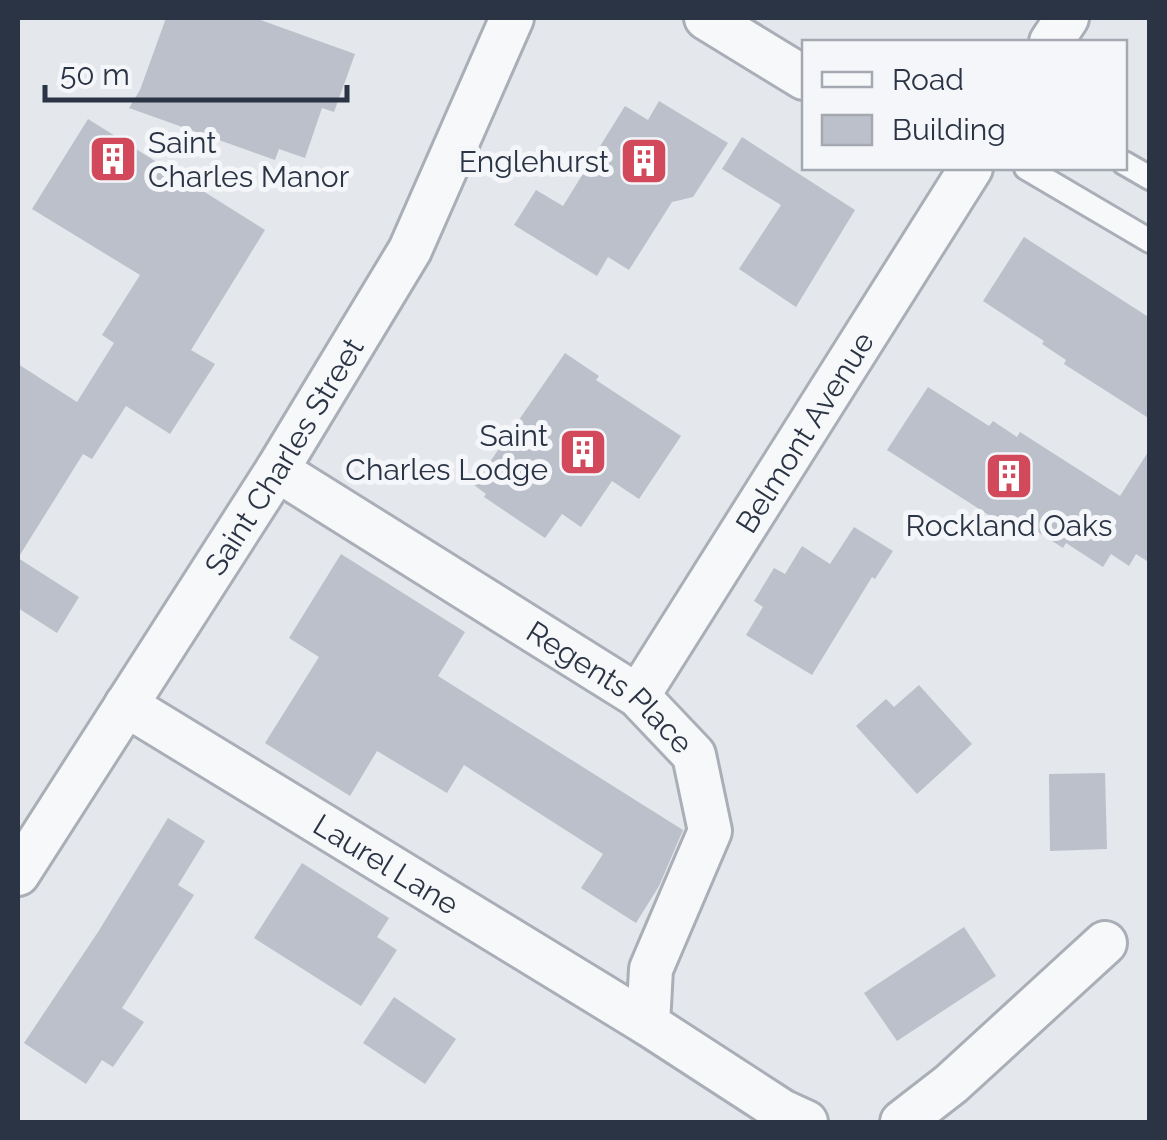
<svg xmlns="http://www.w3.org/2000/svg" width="1167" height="1140" font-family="Raleway,sans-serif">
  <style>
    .building { fill: #bbc0ca }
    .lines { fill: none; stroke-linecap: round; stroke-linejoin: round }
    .service-casing { stroke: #a9aeb7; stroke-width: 28 }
    .minor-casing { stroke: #a9aeb7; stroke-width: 48 }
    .service { stroke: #f7f8fa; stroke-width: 22 }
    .minor { stroke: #f7f8fa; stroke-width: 42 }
    .labels { text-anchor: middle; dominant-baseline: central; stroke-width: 10; stroke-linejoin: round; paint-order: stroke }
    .poi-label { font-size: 30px; fill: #2b3445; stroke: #f4f6f9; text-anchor: end }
    .street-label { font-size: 30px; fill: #2b3445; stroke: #f4f6f9 }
  </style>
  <rect width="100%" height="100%" fill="#e4e7ec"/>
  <g class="building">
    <path d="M 166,18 L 255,18 L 355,54 L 334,112 L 322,108 L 305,158 L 279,149 L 275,160 L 129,108 L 140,90 Z"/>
    <path d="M 659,101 L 728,143 L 693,197 L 672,202 L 629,270 L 608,257 L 597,276 L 514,225 L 536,190 L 563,206 L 625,106 L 648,120 Z"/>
    <path d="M 88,119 L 265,230 L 191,350 L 215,364 L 170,434 L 126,406 L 92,459 L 83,454 L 18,558 L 18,364 L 77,402 L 114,343 L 102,335 L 140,275 L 32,209 Z"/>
    <path d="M 742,137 L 855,210 L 796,307 L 739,269 L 781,205 L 722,169 Z"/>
    <path d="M 1024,237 L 1150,318 L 1150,419 L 1064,364 L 1066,360 L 1042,344 L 1044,341 L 983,301 Z"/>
    <path d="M 565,353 L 599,376 L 596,380 L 681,436 L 639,499 L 612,481 L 581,527 L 562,514 L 545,538 L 484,497 L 486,494 L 474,485 Z"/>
    <path d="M 928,387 L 989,426 L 993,421 L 1017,437 L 1020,432 L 1120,496 L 1150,449 L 1150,563 L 1136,554 L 1129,566 L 1111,554 L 1103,567 L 1066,543 L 1063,548 L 1019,520 L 1012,530 L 887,450 Z"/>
    <path d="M 854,527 L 893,551 L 875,579 L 872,577 L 812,675 L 746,635 L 763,607 L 754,601 L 774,568 L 785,574 L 802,546 L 830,564 Z"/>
    <path d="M 341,554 L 465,632 L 438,676 L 683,830 L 659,886 L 636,923 L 581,888 L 603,854 L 464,765 L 447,793 L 377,751 L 350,796 L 265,743 L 319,657 L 289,638 Z"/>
    <path d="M 18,558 L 79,597 L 57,633 L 18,608 Z"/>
    <path d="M 919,685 L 972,744 L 917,794 L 856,726 L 886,699 L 894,707 Z"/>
    <path d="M 1105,773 L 1107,849 L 1050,851 L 1049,774 Z"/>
    <path d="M 168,818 L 205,841 L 178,885 L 194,895 L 122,1008 L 144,1022 L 113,1067 L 102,1060 L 86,1084 L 24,1043 L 98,932 Z"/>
    <path d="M 302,863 L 389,918 L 377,937 L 397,950 L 361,1006 L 254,938 Z"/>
    <path d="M 964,927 L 996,976 L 897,1041 L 864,993 Z"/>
    <path d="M 394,997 L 456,1039 L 425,1084 L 363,1043 Z"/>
  </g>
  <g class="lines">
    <g class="service-casing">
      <g id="service">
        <path d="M 1124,163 L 1150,178"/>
        <path d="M 1026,168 L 1150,241"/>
      </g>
    </g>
    <g class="minor-casing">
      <g id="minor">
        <path d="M 706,18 L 804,78"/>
        <path d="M 1051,42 L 1067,18"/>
        <path id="s1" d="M 277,470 L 638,696 L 694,755 L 710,831 L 651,969 L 648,1024 L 782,1111 L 806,1122"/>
        <path id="s2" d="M 638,696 L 971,168"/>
        <path id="s3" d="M 126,705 L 648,1024"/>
        <path id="s4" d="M 18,874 L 277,470 L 410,250 L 512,18"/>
        <path d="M 902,1122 L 951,1084 L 1105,943"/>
      </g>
    </g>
    <use href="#service" class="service"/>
    <use href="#minor" class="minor"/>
  </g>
  <defs>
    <g id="building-square" transform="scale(2.5)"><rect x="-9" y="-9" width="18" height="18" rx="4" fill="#d1495b" stroke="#f4f6f9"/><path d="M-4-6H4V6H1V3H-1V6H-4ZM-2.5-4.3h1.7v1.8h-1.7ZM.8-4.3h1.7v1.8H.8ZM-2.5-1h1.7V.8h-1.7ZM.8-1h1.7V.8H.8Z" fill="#fff"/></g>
  </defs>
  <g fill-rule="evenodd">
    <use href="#building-square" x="113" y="159"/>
    <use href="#building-square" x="644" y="161"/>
    <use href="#building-square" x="583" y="452"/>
    <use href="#building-square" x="1009" y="476"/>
  </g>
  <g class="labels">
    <g class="poi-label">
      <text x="148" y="142" text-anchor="start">Saint<tspan x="148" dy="34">Charles Manor</tspan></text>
      <text x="609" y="161">Englehurst</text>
      <text x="548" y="435">Saint<tspan x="548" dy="34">Charles Lodge</tspan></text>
      <text x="1009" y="525" text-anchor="middle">Rockland Oaks</text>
    </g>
    <g class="street-label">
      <text stroke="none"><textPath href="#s2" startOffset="312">Belmont Avenue</textPath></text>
      <text stroke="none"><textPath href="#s4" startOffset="495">Saint Charles Street</textPath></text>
      <text stroke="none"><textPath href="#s1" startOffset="398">Regents Place</textPath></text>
      <text stroke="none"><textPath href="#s3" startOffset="305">Laurel Lane</textPath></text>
    </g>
  </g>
  <rect width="1167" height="1140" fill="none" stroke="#2b3445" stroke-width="40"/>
  <rect x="802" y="40" width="325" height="130" fill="#f4f6f9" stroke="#a4a8b1" stroke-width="2.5"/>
  <rect x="822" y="72" width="50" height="15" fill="#f7f8fa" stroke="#a4a8b1" stroke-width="2.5"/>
  <text x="892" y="90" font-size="30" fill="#2b3445">Road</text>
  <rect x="822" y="115" width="50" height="30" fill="#bbc0ca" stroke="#a4a8b1" stroke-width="2.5"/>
  <text x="892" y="140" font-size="30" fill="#2b3445">Building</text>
  <path d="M45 85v15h302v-15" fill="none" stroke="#2b3445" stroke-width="5"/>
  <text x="60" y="85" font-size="30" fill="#2b3445" stroke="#f4f6f9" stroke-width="8" paint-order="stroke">50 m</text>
</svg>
